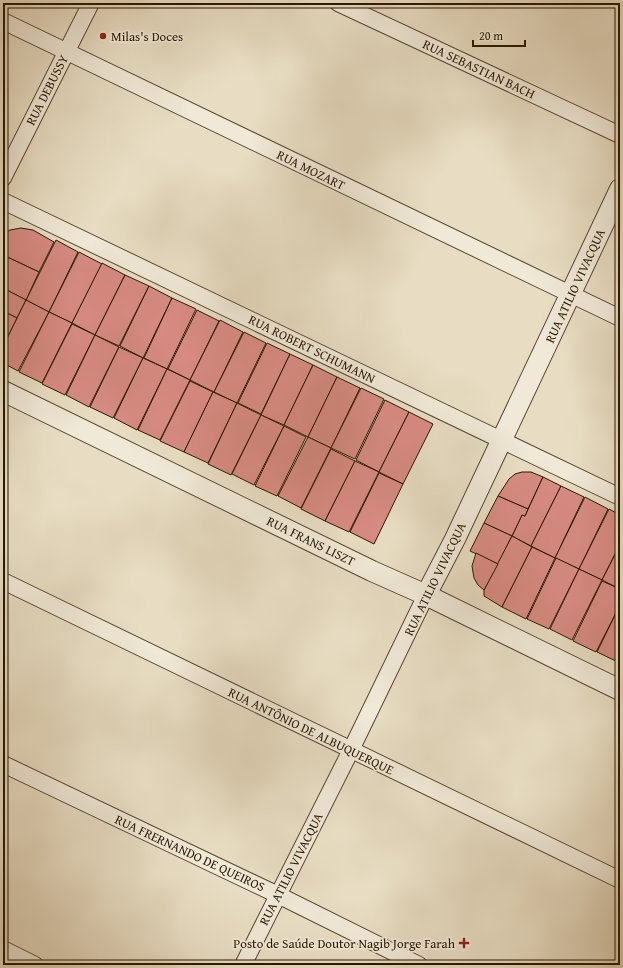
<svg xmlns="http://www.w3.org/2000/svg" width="623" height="968" font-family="'Gentium Book Plus',serif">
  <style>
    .building { fill: #d88b83; stroke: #291701 }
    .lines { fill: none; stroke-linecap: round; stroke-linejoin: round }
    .minor-casing { stroke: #594832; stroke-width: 18 }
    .tertiary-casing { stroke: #594832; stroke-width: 22 }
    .minor { stroke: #f0e9d8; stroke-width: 16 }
    .tertiary { stroke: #f0e9d8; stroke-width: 20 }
    .poi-dot { fill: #8f2418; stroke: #f0e9d8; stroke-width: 1.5 }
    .labels { text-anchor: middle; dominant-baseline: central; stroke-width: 3.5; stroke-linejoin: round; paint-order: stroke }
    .poi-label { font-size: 13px; fill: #291701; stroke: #f0e9d8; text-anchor: start }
    .street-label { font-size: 13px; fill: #291701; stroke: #f0e9d8 }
  </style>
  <rect width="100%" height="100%" fill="#e8ddc3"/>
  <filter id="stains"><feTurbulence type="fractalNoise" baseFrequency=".005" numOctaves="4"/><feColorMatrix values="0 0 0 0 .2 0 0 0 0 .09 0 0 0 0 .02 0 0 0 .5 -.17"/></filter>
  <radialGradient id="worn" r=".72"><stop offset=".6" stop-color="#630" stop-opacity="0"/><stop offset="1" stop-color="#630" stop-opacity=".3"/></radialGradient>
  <g class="building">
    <path d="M 21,228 L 33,230 L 54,242 L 39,272 L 3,255 L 3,234 L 10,230 Z"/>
    <path d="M 56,240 L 78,252 L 49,312 L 26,300 Z"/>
    <path d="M 79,252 L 102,264 L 72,323 L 49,312 Z"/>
    <path d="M 3,255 L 39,272 L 26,300 L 3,288 Z"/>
    <path d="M 102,263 L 125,275 L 95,335 L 72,323 Z"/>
    <path d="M 125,275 L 149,286 L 119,346 L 95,335 Z"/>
    <path d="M 149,286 L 172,298 L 143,358 L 120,346 Z"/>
    <path d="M 3,288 L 26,300 L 17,318 L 3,311 Z"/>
    <path d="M 172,298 L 196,309 L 167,369 L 144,358 Z"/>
    <path d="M 26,300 L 49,312 L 18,371 L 3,363 L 3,346 Z"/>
    <path d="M 197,310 L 219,321 L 190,380 L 168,369 Z"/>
    <path d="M 3,311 L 17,318 L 3,346 Z"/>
    <path d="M 49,312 L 72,323 L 42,383 L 19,372 Z"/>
    <path d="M 220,320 L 243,332 L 214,392 L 190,380 Z"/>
    <path d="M 72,324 L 95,335 L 65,395 L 42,384 Z"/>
    <path d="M 244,332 L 266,343 L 237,403 L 214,392 Z"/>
    <path d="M 95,335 L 119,347 L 89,407 L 66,395 Z"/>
    <path d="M 267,343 L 290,354 L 261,414 L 238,403 Z"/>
    <path d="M 119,347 L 143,358 L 113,418 L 90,407 Z"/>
    <path d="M 290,354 L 313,365 L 284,425 L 261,415 Z"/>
    <path d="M 143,358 L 167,369 L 137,430 L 114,418 Z"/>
    <path d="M 313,365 L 337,377 L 308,437 L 284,425 Z"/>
    <path d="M 167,369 L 190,380 L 160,440 L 138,430 Z"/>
    <path d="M 337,377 L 360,388 L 331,448 L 308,437 Z"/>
    <path d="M 190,381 L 213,392 L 184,452 L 160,441 Z"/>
    <path d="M 361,388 L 384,399 L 355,459 L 331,448 Z"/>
    <path d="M 213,392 L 237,403 L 208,463 L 184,452 Z"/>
    <path d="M 385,400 L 409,412 L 379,472 L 356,460 Z"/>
    <path d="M 237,403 L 261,415 L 231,475 L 208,464 Z"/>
    <path d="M 409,412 L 433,424 L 403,484 L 379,472 Z"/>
    <path d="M 261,415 L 284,426 L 254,485 L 232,474 Z"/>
    <path d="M 284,426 L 306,437 L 277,496 L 255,486 Z"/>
    <path d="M 308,437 L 331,448 L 301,508 L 278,496 Z"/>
    <path d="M 331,449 L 355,461 L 325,521 L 301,509 Z"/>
    <path d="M 355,461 L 379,472 L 349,532 L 325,521 Z"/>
    <path d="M 522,472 L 531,472 L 543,477 L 528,509 L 498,496 L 509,479 L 515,474 Z"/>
    <path d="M 379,473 L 403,484 L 374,544 L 350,532 Z"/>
    <path d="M 543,477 L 561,486 L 531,546 L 512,536 L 522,515 L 525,516 Z"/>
    <path d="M 561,486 L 584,497 L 555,558 L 531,546 Z"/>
    <path d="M 498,496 L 528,509 L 525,516 L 522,515 L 512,536 L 484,523 Z"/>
    <path d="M 585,497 L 608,509 L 579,569 L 555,558 Z"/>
    <path d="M 609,509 L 620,515 L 620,544 L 602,580 L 579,569 Z"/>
    <path d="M 484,523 L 512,536 L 498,564 L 470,551 Z"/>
    <path d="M 512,536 L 532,547 L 502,607 L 484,596 L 484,590 Z"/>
    <path d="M 620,545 L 620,589 L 602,580 Z"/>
    <path d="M 532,547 L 555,558 L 526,619 L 502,607 Z"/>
    <path d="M 476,553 L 498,564 L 484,590 L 478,585 L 474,578 L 472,566 Z"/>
    <path d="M 556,558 L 579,569 L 549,629 L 527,619 Z"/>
    <path d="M 579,569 L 602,580 L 572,640 L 550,629 Z"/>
    <path d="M 602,581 L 620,589 L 620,605 L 596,652 L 573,641 Z"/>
    <path d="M 620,605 L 620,663 L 597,652 Z"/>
  </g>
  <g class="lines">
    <g class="minor-casing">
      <g id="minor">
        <path d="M 338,3 L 620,135"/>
        <path d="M 3,21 L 620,318"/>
        <path d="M 3,178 L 91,3"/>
        <path d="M 3,201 L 620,497"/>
        <path d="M 3,581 L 620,880"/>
        <path d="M 3,764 L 278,895 L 419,965"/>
        <path d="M 3,949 L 35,965"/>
        <path d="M 243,965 L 351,750 L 426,595"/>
      </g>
    </g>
    <g class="tertiary-casing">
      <g id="tertiary">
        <path d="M 3,391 L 372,571 L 426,595 L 620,690"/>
        <path d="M 426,595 L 455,539 L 620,189"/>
      </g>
    </g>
    <use href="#minor" class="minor"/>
    <use href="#tertiary" class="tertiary"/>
  </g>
  <g class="poi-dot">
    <circle cx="103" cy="36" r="4"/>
    <path d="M462 937h4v4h4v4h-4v4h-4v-4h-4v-4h4z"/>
  </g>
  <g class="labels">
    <g class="poi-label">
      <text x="111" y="36">Milas's Doces</text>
      <text x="455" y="943" text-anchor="end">Posto de Saúde Doutor Nagib Jorge Farah</text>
    </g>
    <g class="street-label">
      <text transform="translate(479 69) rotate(25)">RUA SEBASTIAN BACH</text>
      <text transform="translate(47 90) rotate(-63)">RUA DEBUSSY</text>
      <text transform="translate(311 170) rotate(26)">RUA MOZART</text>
      <text transform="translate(575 286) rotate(-65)">RUA ATILIO VIVACQUA</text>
      <text transform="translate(312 349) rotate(26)">RUA ROBERT SCHUMANN</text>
      <text transform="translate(311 541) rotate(26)">RUA FRANS LISZT</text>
      <text transform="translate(435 579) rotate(-64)">RUA ATILIO VIVACQUA</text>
      <text transform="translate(311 731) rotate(26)">RUA ANTÔNIO DE ALBUQUERQUE</text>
      <text transform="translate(190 853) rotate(25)">RUA FRERNANDO DE QUEIROS</text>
      <text transform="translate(291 869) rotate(-63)">RUA ATILIO VIVACQUA</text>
    </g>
  </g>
  <rect width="623" height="968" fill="none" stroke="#e8ddc3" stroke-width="16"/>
  <rect x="4" y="4" width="615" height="960" fill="none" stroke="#291701" stroke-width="2"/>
  <rect x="8" y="8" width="607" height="952" fill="none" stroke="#291701"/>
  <path d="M473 40v6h52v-6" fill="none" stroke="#291701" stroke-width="2"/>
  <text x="479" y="40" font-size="12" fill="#291701" stroke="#f0e9d8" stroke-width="3" paint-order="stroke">20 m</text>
  <rect width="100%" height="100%" filter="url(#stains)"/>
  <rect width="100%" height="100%" fill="url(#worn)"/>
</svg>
